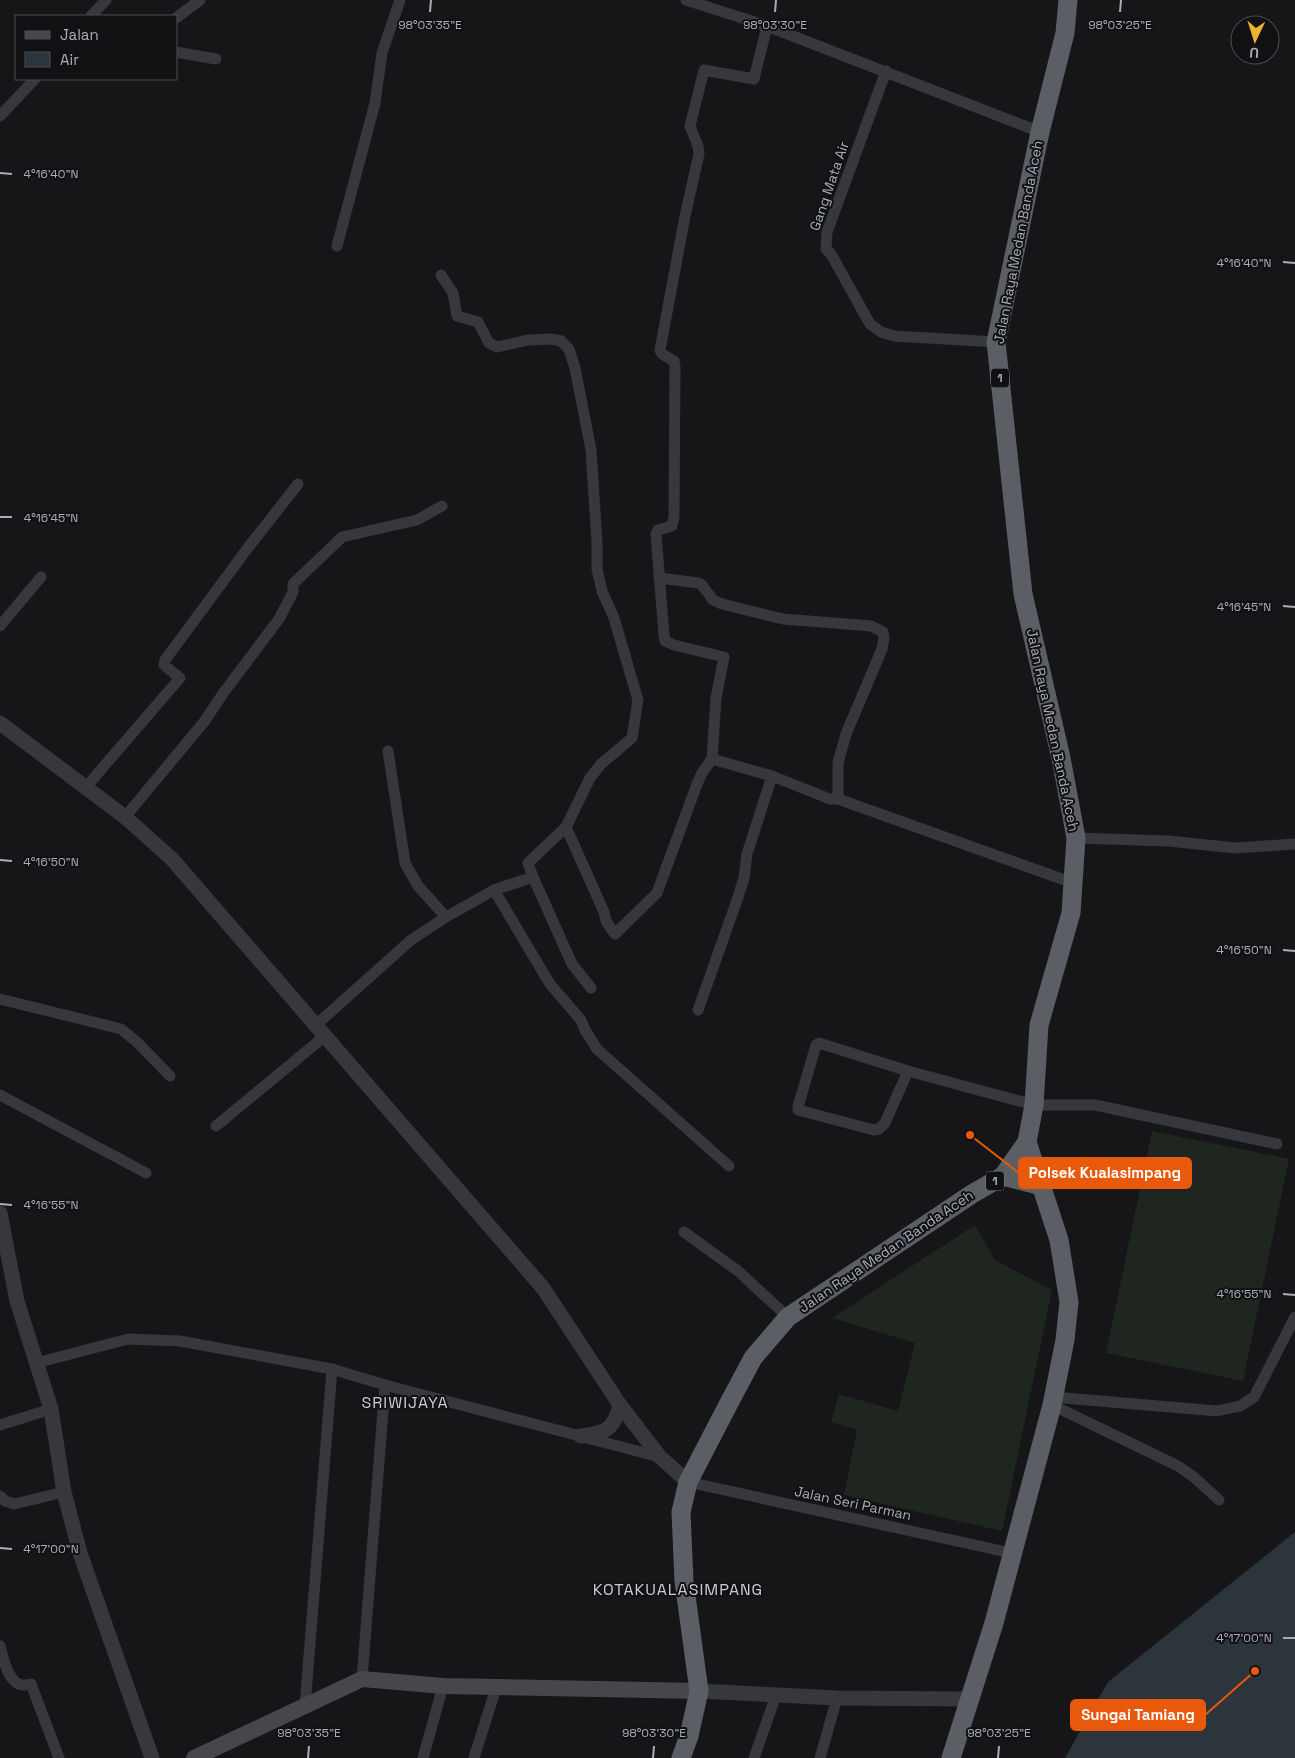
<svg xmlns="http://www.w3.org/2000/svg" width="1295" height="1758" font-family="'Space Grotesk',sans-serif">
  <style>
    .grass { fill: #1e261f }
    .water { fill: #2c353c }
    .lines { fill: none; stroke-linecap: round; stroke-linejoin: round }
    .minor { stroke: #37383d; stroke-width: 11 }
    .tertiary { stroke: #37383d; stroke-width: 15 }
    .secondary { stroke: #45474d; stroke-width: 16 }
    .trunk { stroke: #5b5e65; stroke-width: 19 }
    .ticks { fill: none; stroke: #a8adb8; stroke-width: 2 }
    .labels { text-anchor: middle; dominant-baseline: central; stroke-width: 4; stroke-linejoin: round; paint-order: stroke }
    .shield { fill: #111113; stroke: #7b7e86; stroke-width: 1 }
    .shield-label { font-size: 12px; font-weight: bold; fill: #a8adb8 }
    .street-label { font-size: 14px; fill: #a8adb8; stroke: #111113 }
    .quarter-label { font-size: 16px; letter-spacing: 1px; fill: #c9ccd4; stroke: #111113 }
    .ticks-label { font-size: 12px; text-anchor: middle; fill: #a8adb8; stroke: #111113; stroke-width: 4; stroke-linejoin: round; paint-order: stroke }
    .leader { fill: none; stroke: #e8590c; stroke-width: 2 }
    .callout-dot { fill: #e8590c; stroke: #111113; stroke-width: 2 }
    .callout { fill: #e8590c; stroke: #e8590c; stroke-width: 2 }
    .callout-label { font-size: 15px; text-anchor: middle; font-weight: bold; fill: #fff }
  </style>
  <rect width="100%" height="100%" fill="#161618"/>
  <g class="grass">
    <path d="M 1152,1131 L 1289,1159 L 1243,1381 L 1106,1353 Z"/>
    <path d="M 975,1225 L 995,1260 L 1052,1290 L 1002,1531 L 844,1495 L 857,1430 L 831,1422 L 839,1394 L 898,1411 L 915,1343 L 832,1318 Z"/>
  </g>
  <path class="water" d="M 1295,1532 L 1295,1758 L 1065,1758 L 1108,1682 Z"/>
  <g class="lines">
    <g class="minor">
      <path d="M 686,0 L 767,26 L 1040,132"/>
      <path d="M 91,16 L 106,0"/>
      <path d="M 176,18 L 200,0"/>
      <path d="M 176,52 L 216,59"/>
      <path d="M 886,71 L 827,232 L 826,249 L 831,254 L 870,324 L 881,332 L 894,336 L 996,342"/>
      <path d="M 0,116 L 35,79"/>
      <path d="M 337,246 L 375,103 L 382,53 L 400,0"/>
      <path d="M 441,275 L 453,293 L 457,316 L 478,322 L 489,343 L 497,347 L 528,340 L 551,339 L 561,341 L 569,349 L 575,368 L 591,450 L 597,542 L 597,569 L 602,591 L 614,618 L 638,700 L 632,738 L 601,764 L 590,778 L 566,827"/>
      <path d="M 659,578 L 699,583 L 702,585 L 713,600 L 722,604 L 783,619 L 871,626 L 883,632 L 884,638 L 882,649 L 846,734 L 838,763 L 838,799"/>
      <path d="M 0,626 L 41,577"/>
      <path d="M 388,751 L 405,863 L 418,886 L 446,917"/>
      <path d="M 712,759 L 716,698 L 724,657 L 674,645 L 665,641 L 664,635 L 656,534 L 658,530 L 672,526 L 674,517 L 675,367 L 674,361 L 662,354 L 660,350 L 685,216 L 699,154 L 698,146 L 690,126 L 704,70 L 754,79 L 767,26"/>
      <path d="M 86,787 L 180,678 L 164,665 L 165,660 L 247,549 L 298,484"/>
      <path d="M 125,817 L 204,722 L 224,692 L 279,619 L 293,592 L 293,584 L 342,537 L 417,520 L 442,506"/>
      <path d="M 1076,838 L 1169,841 L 1235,848 L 1295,844"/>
      <path d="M 533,877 L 572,964 L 591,988"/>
      <path d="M 494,890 L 550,984 L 581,1020 L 585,1030 L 597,1049 L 729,1166"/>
      <path d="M 0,999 L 121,1029 L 137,1042 L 170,1076"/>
      <path d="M 698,1010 L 736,903 L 744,878 L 747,854 L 772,776"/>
      <path d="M 316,1025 L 411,940 L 446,917 L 494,890 L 533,877 L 528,863 L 566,827 L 604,912 L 606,921 L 615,934 L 657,893 L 697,784 L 702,773 L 712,759 L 772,776 L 830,799 L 838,799 L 1073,883"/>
      <path d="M 908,1071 L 885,1123 L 879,1129 L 874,1130 L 798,1110 L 798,1107 L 816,1045 L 819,1043 L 908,1071 L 1034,1105 L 1095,1105 L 1277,1144"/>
      <path d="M 0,1095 L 146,1173"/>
      <path d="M 216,1126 L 325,1036"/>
      <path d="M 684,1232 L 738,1271 L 788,1317"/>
      <path d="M 36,1363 L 128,1339 L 180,1341 L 332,1369 L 385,1385 L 660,1457"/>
      <path d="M 1053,1397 L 1217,1411 L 1240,1406 L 1254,1397 L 1295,1317"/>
      <path d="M 1052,1405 L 1178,1466 L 1195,1478 L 1219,1500"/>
      <path d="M 0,1425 L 51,1409"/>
      <path d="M 688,1482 L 1011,1553"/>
      <path d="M 0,1496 L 5,1501 L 14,1504 L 64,1492"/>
      <path d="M 0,1646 C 3,1658 8,1683 22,1685 C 23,1686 30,1684 31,1684 L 59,1758"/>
      <path d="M 362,1679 L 385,1385"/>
      <path d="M 305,1706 L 332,1369"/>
      <path d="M 423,1758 L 443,1686"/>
      <path d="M 474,1758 L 496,1688"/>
      <path d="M 754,1758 L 776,1695"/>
      <path d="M 820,1758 L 837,1698"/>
    </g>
    <g class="tertiary">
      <path d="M 0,723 L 125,817 L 172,859 L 543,1288 L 620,1405 L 660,1457 L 688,1482"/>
      <path d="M 0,1213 L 17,1301 L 51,1409 L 64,1492 L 80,1553 L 152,1758"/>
      <path d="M 581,1436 C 605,1433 614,1430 620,1405"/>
      <path d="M 699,1691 L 837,1698 L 969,1699"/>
    </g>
    <path class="secondary" d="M 194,1758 L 362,1679 L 443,1686 L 699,1691"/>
    <g class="trunk">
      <path d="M 1003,1176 L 1042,1186"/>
      <path d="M 681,1758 L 689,1736 L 699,1691 L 684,1581 L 681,1512 L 688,1482 L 729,1403 L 753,1358 L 788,1317 L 972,1194 L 1003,1176 L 1027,1142 L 1034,1105 L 1039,1025 L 1071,913 L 1076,838 L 1061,758 L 1023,594 L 996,342 L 1040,132 L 1065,33 L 1068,0"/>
      <path d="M 951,1758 L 994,1623 L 1052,1405 L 1065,1340 L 1069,1302 L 1059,1240 L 1027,1142"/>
    </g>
  </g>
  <path class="ticks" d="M 430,12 L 431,0M 775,12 L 776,0M 1120,12 L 1121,0M 0,173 L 12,174M 1283,262 L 1295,263M 0,517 L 12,517M 1283,606 L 1295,607M 0,860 L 12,861M 1283,950 L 1295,951M 0,1204 L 12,1205M 1283,1294 L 1295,1295M 0,1548 L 12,1549M 1283,1638 L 1295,1638M 308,1758 L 309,1746M 653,1758 L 654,1746M 998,1758 L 999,1746"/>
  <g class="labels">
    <g class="shield">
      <rect x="991" y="368.5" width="18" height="19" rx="4"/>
      <rect x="986" y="1171.5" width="18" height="19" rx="4"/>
    </g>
    <g class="shield-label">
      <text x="1000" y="378">1</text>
      <text x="995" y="1181">1</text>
    </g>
    <g class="street-label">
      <text transform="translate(829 186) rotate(-71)">Gang Mata Air</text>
      <text transform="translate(1018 242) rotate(-79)">Jalan Raya Medan Banda Aceh</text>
      <text transform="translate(1053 730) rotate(78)">Jalan Raya Medan Banda Aceh</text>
      <text transform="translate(886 1251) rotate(-34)">Jalan Raya Medan Banda Aceh</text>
      <text transform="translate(853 1503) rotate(12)">Jalan Seri Parman</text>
    </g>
    <g class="quarter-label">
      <text x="405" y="1402">SRIWIJAYA</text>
      <text x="678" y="1589">KOTAKUALASIMPANG</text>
    </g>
  </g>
  <g class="ticks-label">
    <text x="430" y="29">98°03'35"E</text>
    <text x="775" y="29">98°03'30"E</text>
    <text x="1120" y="29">98°03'25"E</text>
    <text x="51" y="178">4°16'40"N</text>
    <text x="1244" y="267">4°16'40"N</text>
    <text x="51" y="522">4°16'45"N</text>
    <text x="1244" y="611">4°16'45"N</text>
    <text x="51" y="866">4°16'50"N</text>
    <text x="1244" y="954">4°16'50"N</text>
    <text x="51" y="1209">4°16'55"N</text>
    <text x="1244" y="1298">4°16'55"N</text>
    <text x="51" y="1553">4°17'00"N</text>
    <text x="1244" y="1642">4°17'00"N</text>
    <text x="309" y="1737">98°03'35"E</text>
    <text x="654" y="1737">98°03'30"E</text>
    <text x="999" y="1737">98°03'25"E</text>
  </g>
  <path class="leader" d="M970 1135L1019 1173M1255 1671L1205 1715"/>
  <g class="callout-dot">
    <circle cx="970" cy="1135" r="5"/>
    <circle cx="1255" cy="1671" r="5"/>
  </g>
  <g class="callout">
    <rect x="1019" y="1158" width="172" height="30" rx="5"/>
    <rect x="1071" y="1700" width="134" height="30" rx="5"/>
  </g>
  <g class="callout-label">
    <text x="1105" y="1178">Polsek Kualasimpang</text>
    <text x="1138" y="1720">Sungai Tamiang</text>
  </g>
  <rect x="15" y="15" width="162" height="65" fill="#111113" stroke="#4d4f55"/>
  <rect x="25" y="31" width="25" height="8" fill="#45474d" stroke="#4d4f55"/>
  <text x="60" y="40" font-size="15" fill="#a8adb8">Jalan</text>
  <rect x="25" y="52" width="25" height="15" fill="#2c353c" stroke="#4d4f55"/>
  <text x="60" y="65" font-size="15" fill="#a8adb8">Air</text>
  <g transform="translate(1255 40) rotate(184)"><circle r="24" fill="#111113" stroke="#4d4f55"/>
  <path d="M0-4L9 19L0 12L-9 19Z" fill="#f2b134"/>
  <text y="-8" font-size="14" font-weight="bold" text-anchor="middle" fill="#a8adb8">U</text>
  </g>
</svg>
